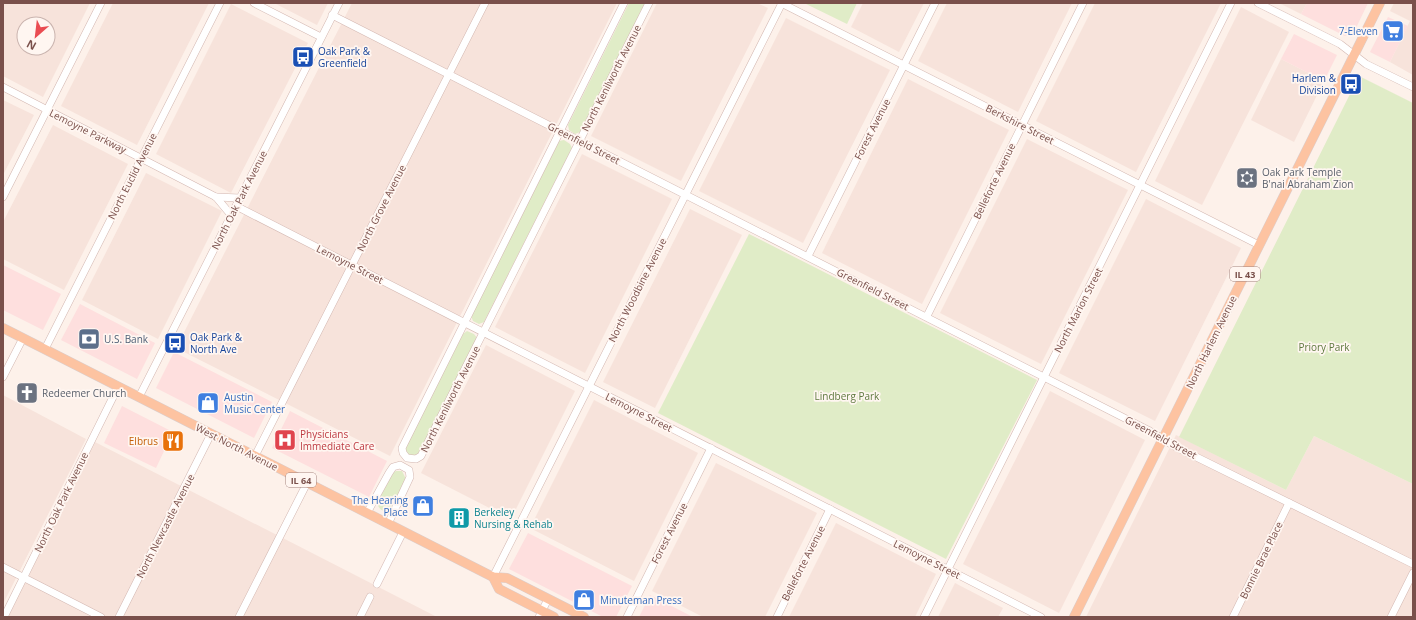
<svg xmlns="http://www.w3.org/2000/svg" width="1416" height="620" font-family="'Open Sans',sans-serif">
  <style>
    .residential { fill: #f7e3db; fill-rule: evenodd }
    .commercial { fill: #fedfde }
    .green { fill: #e0ecc7 }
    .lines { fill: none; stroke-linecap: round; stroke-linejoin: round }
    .minor-casing { stroke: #d3b7b1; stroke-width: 8 }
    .major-casing { stroke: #dacecd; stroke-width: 10 }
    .minor { stroke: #fff; stroke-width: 7 }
    .major { stroke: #fdc3a1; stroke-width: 9 }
    .labels { text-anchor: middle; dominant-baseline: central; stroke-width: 3.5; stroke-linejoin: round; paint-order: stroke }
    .shield { fill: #fff6f1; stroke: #a2827d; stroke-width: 1 }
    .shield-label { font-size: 9px; font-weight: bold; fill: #7a504b }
    .shop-label { font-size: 10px; fill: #366cbe; stroke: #fff6f1; text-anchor: end }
    .transit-label { font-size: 10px; fill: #164399; stroke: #fff6f1; text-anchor: start }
    .street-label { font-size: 10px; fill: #7a504b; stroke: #fff6f1 }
    .worship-label { font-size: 10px; fill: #5b616d; stroke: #fff6f1; text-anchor: start }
    .service-label { font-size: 10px; fill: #4e5e75; stroke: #fff6f1; text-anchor: start }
    .park-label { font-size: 10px; fill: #607a40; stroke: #fff6f1 }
    .health-label { font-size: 10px; fill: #be3a42; stroke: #fff6f1; text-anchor: start }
    .food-label { font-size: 10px; fill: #c56008; stroke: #fff6f1; text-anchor: end }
    .culture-label { font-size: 10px; fill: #0d838f; stroke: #fff6f1; text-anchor: start }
  </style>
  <rect width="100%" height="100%" fill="#fdf1ea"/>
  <g class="residential">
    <path d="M 3,3 L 90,3 L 43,97 L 3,76 ZM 24,24 L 48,24 L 48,48 L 24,48 Z"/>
    <path d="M 113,3 L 209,3 L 137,145 L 61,106 Z"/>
    <path d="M 274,3 L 328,3 L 317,25 Z"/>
    <path d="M 352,3 L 617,3 L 390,456 L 176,348 Z"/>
    <path d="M 657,3 L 757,3 L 768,8 L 681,181 L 591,136 Z"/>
    <path d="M 863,3 L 924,3 L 899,52 L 851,27 Z"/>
    <path d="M 947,3 L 1072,3 L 1018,112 L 918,61 Z"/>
    <path d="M 1095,3 L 1221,3 L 1136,172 L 1036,121 Z"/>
    <path d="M 1279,3 L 1307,3 L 1301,14 Z"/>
    <path d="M 1394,3 L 1413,3 L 1413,75 L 1390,62 L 1410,21 L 1390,11 Z"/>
    <path d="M 231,4 L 308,43 L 231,193 L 156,154 Z"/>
    <path d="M 1241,7 L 1289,32 L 1202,205 L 1155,181 Z"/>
    <path d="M 786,18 L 890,70 L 803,243 L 699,191 Z"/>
    <path d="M 1281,59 L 1324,81 L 1294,142 L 1251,120 Z"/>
    <path d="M 908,79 L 1009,130 L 922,304 L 822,253 Z"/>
    <path d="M 3,100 L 34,115 L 3,175 Z"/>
    <path d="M 53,125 L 128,164 L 64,290 L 3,259 L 3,222 Z"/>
    <path d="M 1027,139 L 1128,190 L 1041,364 L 940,313 Z"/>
    <path d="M 582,154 L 672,199 L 585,373 L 495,327 Z"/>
    <path d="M 146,173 L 222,211 L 158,339 L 82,300 Z"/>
    <path d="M 1146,199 L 1241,248 L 1155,421 L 1059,373 Z"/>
    <path d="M 690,209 L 742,235 L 655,408 L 603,382 Z"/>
    <path d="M 486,345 L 575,391 L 511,519 L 421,473 Z"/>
    <path d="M 1050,391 L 1145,440 L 1059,613 L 963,564 Z"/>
    <path d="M 3,395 L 86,439 L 3,604 Z"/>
    <path d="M 594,400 L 698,453 L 634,581 L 530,528 Z"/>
    <path d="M 1176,435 L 1286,490 L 1314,436 L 1413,484 L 1413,617 L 1086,617 Z"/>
    <path d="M 95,442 L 437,617 L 8,617 Z"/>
    <path d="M 716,463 L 817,513 L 765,617 L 703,617 L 652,591 Z"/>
    <path d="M 836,523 L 936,574 L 915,617 L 789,617 Z"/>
    <path d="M 955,583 L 1003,608 L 998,617 L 938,617 Z"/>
  </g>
  <g class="commercial">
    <path d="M 1307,3 L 1368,3 L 1355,30 L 1345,36 L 1301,14 Z"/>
    <path d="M 1388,17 L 1408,26 L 1390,62 L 1370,52 Z"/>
    <path d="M 1294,34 L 1337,55 L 1324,81 L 1281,59 Z"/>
    <path d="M 3,265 L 61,294 L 43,330 L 3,310 Z"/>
    <path d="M 80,304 L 155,343 L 137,379 L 61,340 Z"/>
    <path d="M 174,352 L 272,402 L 254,438 L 156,388 Z"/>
    <path d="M 122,406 L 173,432 L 156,468 L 104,443 Z"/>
    <path d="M 290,411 L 387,461 L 369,497 L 272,448 Z"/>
    <path d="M 528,533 L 632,586 L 616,617 L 603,617 L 509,569 Z"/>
    <path d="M 650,595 L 693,617 L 639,617 Z"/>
  </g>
  <g class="green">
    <path d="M 629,3 L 645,3 L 580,132 L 575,134 L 569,130 L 568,125 Z"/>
    <path d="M 804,3 L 857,3 L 847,24 Z"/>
    <path d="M 1359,76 L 1413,103 L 1413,484 L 1314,436 L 1286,490 L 1179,437 Z"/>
    <path d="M 564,140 L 570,144 L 572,148 L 484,322 L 479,324 L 473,321 L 471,316 L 559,141 Z"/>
    <path d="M 749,234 L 1037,380 L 946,559 L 658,413 Z"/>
    <path d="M 467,331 L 474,334 L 477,338 L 418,454 L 410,456 L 405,452 L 405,448 L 463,334 Z"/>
    <path d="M 396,471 L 402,471 L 406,479 L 391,509 L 387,512 C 381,511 378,508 377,502 L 393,473 Z"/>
  </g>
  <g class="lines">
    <g class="minor-casing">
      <g id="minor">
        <path d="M 254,3 L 321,37"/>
        <path d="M 624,3 L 402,448 L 403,453 L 407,458 L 416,459 L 421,456 L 649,3"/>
        <path d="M 781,3 L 1259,245"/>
        <path d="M 1258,3 L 1340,44 L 1366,64 L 1413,87"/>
        <path d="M 332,15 L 1148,430 L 1176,447 L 1413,564"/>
        <path d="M 3,87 L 216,197 L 231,215"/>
        <path d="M 3,197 L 101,3"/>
        <path d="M 216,197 L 240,198"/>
        <path d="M 236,206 L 1041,617"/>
        <path d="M 808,256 L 935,3"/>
        <path d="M 927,316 L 1083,3"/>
        <path d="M 45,349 L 220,3"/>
        <path d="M 3,377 L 23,338"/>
        <path d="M 139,397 L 339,3"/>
        <path d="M 255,456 L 485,3"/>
        <path d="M 367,513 L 389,473 L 393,467 L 400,465 L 409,470 L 410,477 L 388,524"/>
        <path d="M 3,567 L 101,617"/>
        <path d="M 493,577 L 782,3"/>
        <path d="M 377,584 L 403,532"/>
        <path d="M 4,617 L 118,387"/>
        <path d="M 119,617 L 211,434"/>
        <path d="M 239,617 L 307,483"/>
        <path d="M 360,617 L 370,597"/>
        <path d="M 539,617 L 548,599"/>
        <path d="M 627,617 L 711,448"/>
        <path d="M 777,617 L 830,509"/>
        <path d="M 924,617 L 1231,3"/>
        <path d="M 1233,617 L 1289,503"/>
        <path d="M 1391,617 L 1413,573"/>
      </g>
    </g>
    <g class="major-casing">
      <g id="major">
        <path d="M 3,328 L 493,577 L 507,578 L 584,617"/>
        <path d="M 493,577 L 499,589 L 554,617"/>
        <path d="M 1074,617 L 1380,3"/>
      </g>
    </g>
    <use href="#minor" class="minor"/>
    <use href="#major" class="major"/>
  </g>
  <defs>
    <g id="supermarket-square" transform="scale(1.15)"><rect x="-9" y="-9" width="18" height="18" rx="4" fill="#3f7fe0" stroke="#fff6f1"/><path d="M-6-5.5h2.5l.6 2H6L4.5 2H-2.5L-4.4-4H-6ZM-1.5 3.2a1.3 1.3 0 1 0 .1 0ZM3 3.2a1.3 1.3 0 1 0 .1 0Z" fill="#fff"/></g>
    <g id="bus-square" transform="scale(1.15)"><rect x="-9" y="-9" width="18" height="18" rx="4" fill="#1a4fb4" stroke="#fff6f1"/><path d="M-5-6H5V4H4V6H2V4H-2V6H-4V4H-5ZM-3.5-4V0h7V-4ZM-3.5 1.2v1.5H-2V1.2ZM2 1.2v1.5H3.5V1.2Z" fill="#fff"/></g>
    <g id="synagogue-square" transform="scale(1.15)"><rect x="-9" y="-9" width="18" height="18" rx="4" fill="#6b7280" stroke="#fff6f1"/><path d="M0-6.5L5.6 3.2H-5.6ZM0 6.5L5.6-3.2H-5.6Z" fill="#fff"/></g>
    <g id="bank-square" transform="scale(1.15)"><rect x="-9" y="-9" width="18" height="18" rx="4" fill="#5c6f8a" stroke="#fff6f1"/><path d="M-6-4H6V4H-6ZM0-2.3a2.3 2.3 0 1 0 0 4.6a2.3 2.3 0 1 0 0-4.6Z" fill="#fff"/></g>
    <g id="church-square" transform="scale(1.15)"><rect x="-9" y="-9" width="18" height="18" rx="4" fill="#6b7280" stroke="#fff6f1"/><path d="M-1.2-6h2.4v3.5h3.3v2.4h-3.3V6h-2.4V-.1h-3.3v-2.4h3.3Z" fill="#fff"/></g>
    <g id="shop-square" transform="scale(1.15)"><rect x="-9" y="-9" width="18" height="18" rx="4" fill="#3f7fe0" stroke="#fff6f1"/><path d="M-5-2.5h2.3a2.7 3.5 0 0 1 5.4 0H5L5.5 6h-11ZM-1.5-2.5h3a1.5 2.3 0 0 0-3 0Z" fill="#fff"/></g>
    <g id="hospital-square" transform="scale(1.15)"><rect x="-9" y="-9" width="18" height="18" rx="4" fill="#e0444e" stroke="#fff6f1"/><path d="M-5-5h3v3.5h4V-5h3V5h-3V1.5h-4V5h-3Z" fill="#fff"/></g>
    <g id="restaurant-square" transform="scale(1.15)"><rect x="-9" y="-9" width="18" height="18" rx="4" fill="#e8710a" stroke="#fff6f1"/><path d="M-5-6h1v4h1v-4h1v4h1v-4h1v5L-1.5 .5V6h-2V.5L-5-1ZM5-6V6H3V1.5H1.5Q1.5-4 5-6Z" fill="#fff"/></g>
    <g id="building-square" transform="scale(1.15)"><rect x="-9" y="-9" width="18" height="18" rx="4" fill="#0f9aa8" stroke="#fff6f1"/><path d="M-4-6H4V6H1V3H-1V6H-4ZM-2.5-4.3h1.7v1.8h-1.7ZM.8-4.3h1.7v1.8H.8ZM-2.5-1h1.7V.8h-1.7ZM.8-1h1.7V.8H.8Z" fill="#fff"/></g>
  </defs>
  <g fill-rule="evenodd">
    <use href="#supermarket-square" x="1393" y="31"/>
    <use href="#bus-square" x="303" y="57"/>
    <use href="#bus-square" x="1351" y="84"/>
    <use href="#synagogue-square" x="1247" y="178"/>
    <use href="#bank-square" x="89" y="339"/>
    <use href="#bus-square" x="175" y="343"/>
    <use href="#church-square" x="27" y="393"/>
    <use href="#shop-square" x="208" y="403"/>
    <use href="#hospital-square" x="285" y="440"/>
    <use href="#restaurant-square" x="173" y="441"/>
    <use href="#shop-square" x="423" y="506"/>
    <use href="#building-square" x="459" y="518"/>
    <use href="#shop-square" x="584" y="600"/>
  </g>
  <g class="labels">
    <g class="shield">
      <rect x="1230" y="267" width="30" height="14" rx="3"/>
      <rect x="286" y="473" width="30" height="14" rx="3"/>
    </g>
    <g class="shield-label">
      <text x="1245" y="274">IL 43</text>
      <text x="301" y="480">IL 64</text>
    </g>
    <g class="shop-label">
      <text x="1378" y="31">7-Eleven</text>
      <text x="224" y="397" text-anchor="start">Austin<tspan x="224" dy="12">Music Center</tspan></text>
      <text x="408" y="500">The Hearing<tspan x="408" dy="12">Place</tspan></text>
      <text x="600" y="600" text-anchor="start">Minuteman Press</text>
    </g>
    <g class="transit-label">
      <text x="318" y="51">Oak Park &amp;<tspan x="318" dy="12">Greenfield</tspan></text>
      <text x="1336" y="78" text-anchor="end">Harlem &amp;<tspan x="1336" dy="12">Division</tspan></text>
      <text x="190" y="337">Oak Park &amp;<tspan x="190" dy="12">North Ave</tspan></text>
    </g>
    <g class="street-label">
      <text transform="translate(611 78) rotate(-63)">North Kenilworth Avenue</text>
      <text transform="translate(1020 124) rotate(27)">Berkshire Street</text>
      <text transform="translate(872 129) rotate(-63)">Forest Avenue</text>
      <text transform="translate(88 131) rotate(27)">Lemoyne Parkway</text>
      <text transform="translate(584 143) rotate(27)">Greenfield Street</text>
      <text transform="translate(132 176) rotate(-63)">North Euclid Avenue</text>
      <text transform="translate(994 181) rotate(-64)">Belleforte Avenue</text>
      <text transform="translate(239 200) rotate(-63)">North Oak Park Avenue</text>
      <text transform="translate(381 208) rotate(-63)">North Grove Avenue</text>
      <text transform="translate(350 264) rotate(27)">Lemoyne Street</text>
      <text transform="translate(873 289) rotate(27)">Greenfield Street</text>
      <text transform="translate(637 290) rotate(-63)">North Woodbine Avenue</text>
      <text transform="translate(1078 310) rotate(-63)">North Marion Street</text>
      <text transform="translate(1211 342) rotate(-64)">North Harlem Avenue</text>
      <text transform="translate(450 399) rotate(-63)">North Kenilworth Avenue</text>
      <text transform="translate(639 412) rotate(27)">Lemoyne Street</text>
      <text transform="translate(1161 437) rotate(28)">Greenfield Street</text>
      <text transform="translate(237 447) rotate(27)">West North Avenue</text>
      <text transform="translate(61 502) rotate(-64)">North Oak Park Avenue</text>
      <text transform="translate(165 526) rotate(-63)">North Newcastle Avenue</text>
      <text transform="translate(669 533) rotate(-63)">Forest Avenue</text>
      <text transform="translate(927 559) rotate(27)">Lemoyne Street</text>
      <text transform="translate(1261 560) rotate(-64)">Bonnie Brae Place</text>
      <text transform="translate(803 563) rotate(-63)">Belleforte Avenue</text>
    </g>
    <g class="worship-label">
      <text x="1262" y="172">Oak Park Temple<tspan x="1262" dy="12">B'nai Abraham Zion</tspan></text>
      <text x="42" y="393">Redeemer Church</text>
    </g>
    <g class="service-label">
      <text x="104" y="339">U.S. Bank</text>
    </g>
    <g class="park-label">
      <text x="1324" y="347">Priory Park</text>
      <text x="847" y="396">Lindberg Park</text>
    </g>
    <g class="health-label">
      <text x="300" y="434">Physicians<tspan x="300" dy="12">Immediate Care</tspan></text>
    </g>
    <g class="food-label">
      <text x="158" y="441">Elbrus</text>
    </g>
    <g class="culture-label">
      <text x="474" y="512">Berkeley<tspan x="474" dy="12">Nursing &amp; Rehab</tspan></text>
    </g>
  </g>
  <rect width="1416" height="620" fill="none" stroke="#7a504b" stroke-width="8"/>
  <g transform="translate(36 36) rotate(208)"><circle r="19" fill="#fff6f1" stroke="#cab4af"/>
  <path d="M0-3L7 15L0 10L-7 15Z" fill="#ea4c52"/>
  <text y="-6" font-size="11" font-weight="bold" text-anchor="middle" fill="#7a504b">N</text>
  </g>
</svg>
